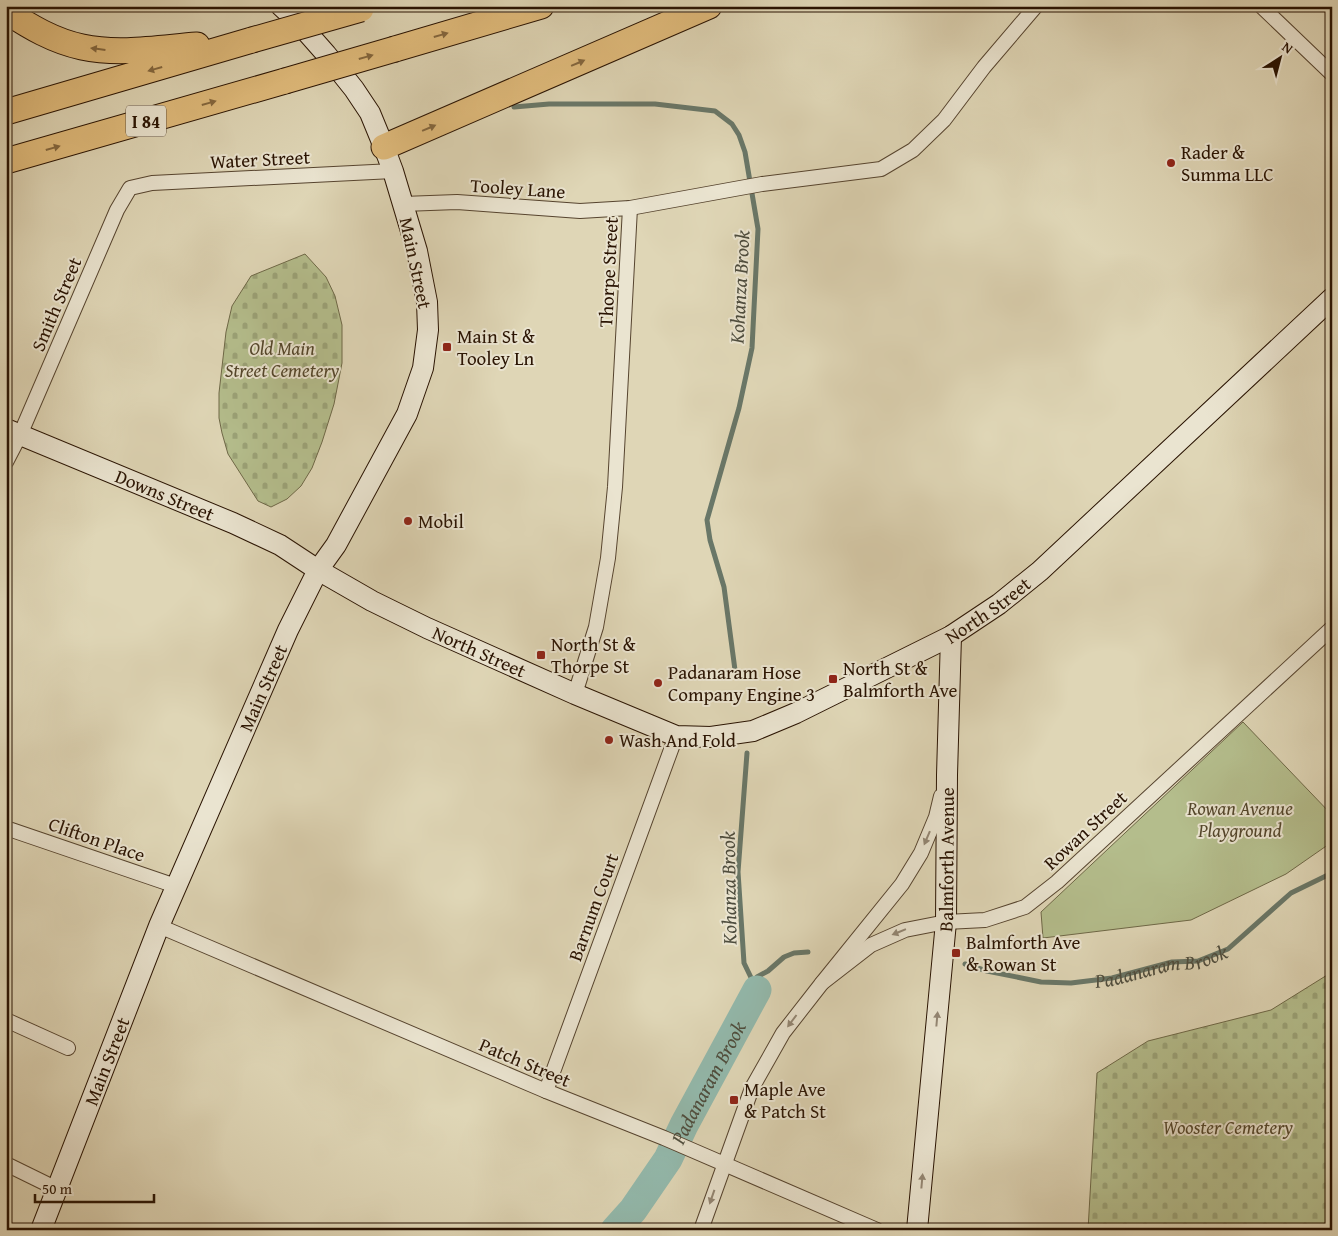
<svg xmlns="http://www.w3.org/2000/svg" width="1338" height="1236" font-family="'Gentium Book Plus',serif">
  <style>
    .cemetery { fill: url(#cemetery-stones); stroke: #6e6847 }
    .park { fill: #b4bd8c; stroke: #6e6847 }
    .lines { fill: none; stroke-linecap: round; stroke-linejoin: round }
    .stream { stroke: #697768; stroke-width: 5 }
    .river { stroke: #93b9ac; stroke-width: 29 }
    .street-casing { stroke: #56442f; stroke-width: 16 }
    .secondary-casing { stroke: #291302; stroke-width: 22 }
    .highway-casing { stroke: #291302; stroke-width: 27 }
    .street { stroke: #eae4d0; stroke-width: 14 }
    .secondary { stroke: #eae4d0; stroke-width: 20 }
    .highway { stroke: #e0bb7b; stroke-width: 25 }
    .highway-bridge-casing { stroke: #291302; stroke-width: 27; stroke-linecap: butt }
    .highway-bridge { stroke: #e0bb7b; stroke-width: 25 }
    .oneway { fill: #84673e }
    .oneway2 { fill: #938673 }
    .poi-dot { fill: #8f2418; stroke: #eae4d0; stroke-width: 2 }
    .labels { text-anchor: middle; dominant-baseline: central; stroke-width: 4; stroke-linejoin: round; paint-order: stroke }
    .shield { fill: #eae4d0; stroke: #635240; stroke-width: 1 }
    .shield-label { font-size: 18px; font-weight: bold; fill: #291302 }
    .poi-label { font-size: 19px; fill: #291302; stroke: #eae4d0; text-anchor: start }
    .street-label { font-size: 19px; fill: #291302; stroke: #eae4d0 }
    .park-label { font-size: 19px; font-style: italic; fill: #53462b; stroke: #eae4d0 }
    .water-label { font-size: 20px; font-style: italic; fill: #4e4d3e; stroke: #eae4d0 }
  </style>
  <defs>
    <pattern id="cemetery-stones" width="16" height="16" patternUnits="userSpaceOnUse" patternTransform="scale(1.25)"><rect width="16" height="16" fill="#b4bd8c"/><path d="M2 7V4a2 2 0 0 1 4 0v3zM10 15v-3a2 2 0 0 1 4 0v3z" fill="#9ba277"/></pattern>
  </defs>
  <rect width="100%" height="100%" fill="#dfd6b6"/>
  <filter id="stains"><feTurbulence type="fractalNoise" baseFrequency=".004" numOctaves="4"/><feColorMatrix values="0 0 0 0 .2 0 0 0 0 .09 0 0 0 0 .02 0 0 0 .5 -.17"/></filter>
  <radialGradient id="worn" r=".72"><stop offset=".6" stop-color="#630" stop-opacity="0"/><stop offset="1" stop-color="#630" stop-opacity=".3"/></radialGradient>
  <g class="cemetery">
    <path d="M 305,254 L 326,277 L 335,296 L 342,325 L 342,363 L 334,404 L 322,442 L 312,468 L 301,486 L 287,499 L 271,507 L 258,501 L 228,454 L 222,433 L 219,418 L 219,393 L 226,332 L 232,306 L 251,276 Z"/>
    <path d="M 1332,972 L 1332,1230 L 1088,1230 L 1097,1073 L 1148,1041 L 1271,1010 Z"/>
  </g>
  <path class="park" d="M 1243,722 L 1332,815 L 1332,842 L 1286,874 L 1191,920 L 1043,938 L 1041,912 Z"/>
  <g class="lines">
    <g class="stream">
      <path d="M 514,107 L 549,104 L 655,104 L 715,111 L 732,124 L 739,135 L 745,152 L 758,229 L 752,348 L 739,408 L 707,520 L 710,540 L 724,587 L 735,670"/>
      <path d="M 747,753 L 738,872 L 744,963 L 757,990"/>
      <path id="s1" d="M 965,964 L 987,971 L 1041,982 L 1071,983 L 1112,978 L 1172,962 L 1198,961 L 1228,949 L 1291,893 L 1332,873"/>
      <path d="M 757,989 L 757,977 L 768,971 L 784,957 L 794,953 L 808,952"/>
    </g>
    <path class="river" id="s2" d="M 615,1230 L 633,1210 L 668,1159 L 684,1125 L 757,990"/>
    <g class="street-casing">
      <g id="street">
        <path d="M 1261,6 L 1332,74"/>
        <path d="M 403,204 L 457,202 L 580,211 L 630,208 L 762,184 L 881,169 L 913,150 L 944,120 L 984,67 L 1036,6"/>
        <path d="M 6,462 L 20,435 L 117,210 L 130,188 L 152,183 L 393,171"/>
        <path d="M 575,694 L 596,627 L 608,558 L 615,487 L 630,208"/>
        <path d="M 6,828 L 176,886"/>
        <path d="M 159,926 L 546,1091 L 664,1138 L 877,1230"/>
        <path d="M 822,983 L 871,945 L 905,930 L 946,922 L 985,920 L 1025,907 L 1057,882 L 1332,628"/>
        <path d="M 6,1020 L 68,1048"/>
        <path d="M 546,1091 L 676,736"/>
        <path d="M 6,1164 L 57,1189"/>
        <path d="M 701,1230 L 752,1088 L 783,1033 L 822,983 L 902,884 L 921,853 L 936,817 L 941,796"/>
      </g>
    </g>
    <g class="secondary-casing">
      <g id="secondary">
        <path id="s3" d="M 6,429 L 233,523 L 280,545 L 318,570 L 372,601 L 427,628 L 575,694 L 676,736 L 711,737 L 753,731 L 796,713 L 951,636 L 999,604 L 1040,571 L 1332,298"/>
        <path id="s4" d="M 41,1230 L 159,926 L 288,630 L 318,570 L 336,545 L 407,414 L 423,368 L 428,330 L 427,302 L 417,251 L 393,171 L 384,147 L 370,113 L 354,89 L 326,54 L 296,20 L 281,6"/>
        <path id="s5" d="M 917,1230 L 946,922 L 947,775 L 951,636"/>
      </g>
    </g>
    <g class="highway-casing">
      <g id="highway">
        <path d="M 6,11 C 30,27 54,41 82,47 C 119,55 159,48 197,45"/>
        <path d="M 395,49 L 541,6"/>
        <path d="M 6,112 L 252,40"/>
        <path d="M 384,147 L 709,6"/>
        <path d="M 6,161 L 285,81"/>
      </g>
    </g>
    <use href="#street" class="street"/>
    <use href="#secondary" class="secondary"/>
    <use href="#highway" class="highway"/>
    <g class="highway-bridge-casing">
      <g id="highway-bridge">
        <path d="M 252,40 L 361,9"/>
        <path d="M 285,81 L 395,49"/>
      </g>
    </g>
    <use href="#highway-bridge" class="highway-bridge"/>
  </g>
  <defs><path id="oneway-solid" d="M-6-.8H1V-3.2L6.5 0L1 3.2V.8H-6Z" transform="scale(1.25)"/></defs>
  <g class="oneway">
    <use href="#oneway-solid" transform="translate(441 35) rotate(-16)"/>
    <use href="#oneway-solid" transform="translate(98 49) rotate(-173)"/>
    <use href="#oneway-solid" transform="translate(366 57) rotate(-16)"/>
    <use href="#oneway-solid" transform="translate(578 63) rotate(-23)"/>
    <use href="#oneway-solid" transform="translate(155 69) rotate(164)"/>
    <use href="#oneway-solid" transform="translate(209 103) rotate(-16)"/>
    <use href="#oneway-solid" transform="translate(429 128) rotate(-23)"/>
    <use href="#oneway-solid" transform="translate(53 148) rotate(-16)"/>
  </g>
  <g class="oneway2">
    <use href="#oneway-solid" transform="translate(927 838) rotate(113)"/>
    <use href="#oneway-solid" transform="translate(899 932) rotate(158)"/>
    <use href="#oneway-solid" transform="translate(937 1019) rotate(-85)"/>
    <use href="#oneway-solid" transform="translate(792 1021) rotate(127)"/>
    <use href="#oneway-solid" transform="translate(922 1181) rotate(-85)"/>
    <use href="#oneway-solid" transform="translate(712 1197) rotate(109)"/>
  </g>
  <g class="poi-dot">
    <circle cx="1171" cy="163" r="5"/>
    <rect x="442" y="342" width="10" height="10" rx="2.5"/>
    <circle cx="408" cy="521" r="5"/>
    <rect x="536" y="650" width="10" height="10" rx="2.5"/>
    <rect x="828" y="674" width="10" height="10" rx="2.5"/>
    <circle cx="658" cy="683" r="5"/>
    <circle cx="609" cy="740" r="5"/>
    <rect x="951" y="948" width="10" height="10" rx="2.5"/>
    <rect x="729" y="1095" width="10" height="10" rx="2.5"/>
  </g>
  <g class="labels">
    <rect class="shield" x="126" y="105.5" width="40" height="31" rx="4"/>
    <g class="shield-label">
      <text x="146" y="121">I 84</text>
    </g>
    <g class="poi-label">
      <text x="1181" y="152">Rader &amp;<tspan x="1181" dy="22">Summa LLC</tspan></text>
      <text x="457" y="336">Main St &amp;<tspan x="457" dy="22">Tooley Ln</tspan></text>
      <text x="418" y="521">Mobil</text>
      <text x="551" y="644">North St &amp;<tspan x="551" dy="22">Thorpe St</tspan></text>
      <text x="843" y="668">North St &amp;<tspan x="843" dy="22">Balmforth Ave</tspan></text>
      <text x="668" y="672">Padanaram Hose<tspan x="668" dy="22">Company Engine 3</tspan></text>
      <text x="619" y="740">Wash And Fold</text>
      <text x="966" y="942">Balmforth Ave<tspan x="966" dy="22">&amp; Rowan St</tspan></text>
      <text x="744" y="1089">Maple Ave<tspan x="744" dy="22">&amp; Patch St</tspan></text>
    </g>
    <g class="street-label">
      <text transform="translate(260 159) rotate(-3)">Water Street</text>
      <text transform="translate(518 188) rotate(4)">Tooley Lane</text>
      <text transform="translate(416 263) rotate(78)">Main Street</text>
      <text transform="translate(608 272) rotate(-87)">Thorpe Street</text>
      <text transform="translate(56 304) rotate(-67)">Smith Street</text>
      <text stroke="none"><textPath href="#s3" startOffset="172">Downs Street</textPath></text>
      <text stroke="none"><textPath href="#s3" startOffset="1080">North Street</textPath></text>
      <text stroke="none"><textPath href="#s3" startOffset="524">North Street</textPath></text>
      <text stroke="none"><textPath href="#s4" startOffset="586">Main Street</textPath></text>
      <text transform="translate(1085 830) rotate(-43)">Rowan Street</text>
      <text transform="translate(97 839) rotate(19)">Clifton Place</text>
      <text stroke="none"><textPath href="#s5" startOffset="372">Balmforth Avenue</textPath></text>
      <text transform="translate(593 907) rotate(-70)">Barnum Court</text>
      <text stroke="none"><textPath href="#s4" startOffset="181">Main Street</textPath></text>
      <text transform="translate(525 1062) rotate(23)">Patch Street</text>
    </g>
    <g class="park-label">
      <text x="282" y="348">Old Main<tspan x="282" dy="22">Street Cemetery</tspan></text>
      <text x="1240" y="808">Rowan Avenue<tspan x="1240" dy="22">Playground</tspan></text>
      <text x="1228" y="1127">Wooster Cemetery</text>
    </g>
    <g class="water-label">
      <text transform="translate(739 287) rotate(-87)">Kohanza Brook</text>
      <text transform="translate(728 888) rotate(-91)">Kohanza Brook</text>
      <text stroke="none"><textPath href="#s1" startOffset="200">Padanaram Brook</textPath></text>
      <text stroke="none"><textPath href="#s2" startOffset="175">Padanaram Brook</textPath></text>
    </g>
  </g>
  <rect width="1338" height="1236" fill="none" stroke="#dfd6b6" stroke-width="25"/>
  <rect x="8" y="8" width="1323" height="1221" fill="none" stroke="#291302" stroke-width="2.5"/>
  <rect x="12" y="12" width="1313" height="1211" fill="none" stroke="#291302"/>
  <g transform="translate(1280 58) rotate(36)" stroke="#eae4d0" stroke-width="4" paint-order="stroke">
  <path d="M0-4L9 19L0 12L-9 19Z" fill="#291302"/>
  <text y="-8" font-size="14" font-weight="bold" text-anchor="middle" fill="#291302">N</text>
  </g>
  <path d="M35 1194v8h119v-8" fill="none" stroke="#291302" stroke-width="2.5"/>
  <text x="42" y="1194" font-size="15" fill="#291302" stroke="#eae4d0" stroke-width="4" paint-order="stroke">50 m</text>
  <rect width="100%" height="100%" filter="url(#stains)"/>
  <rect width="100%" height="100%" fill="url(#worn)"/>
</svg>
